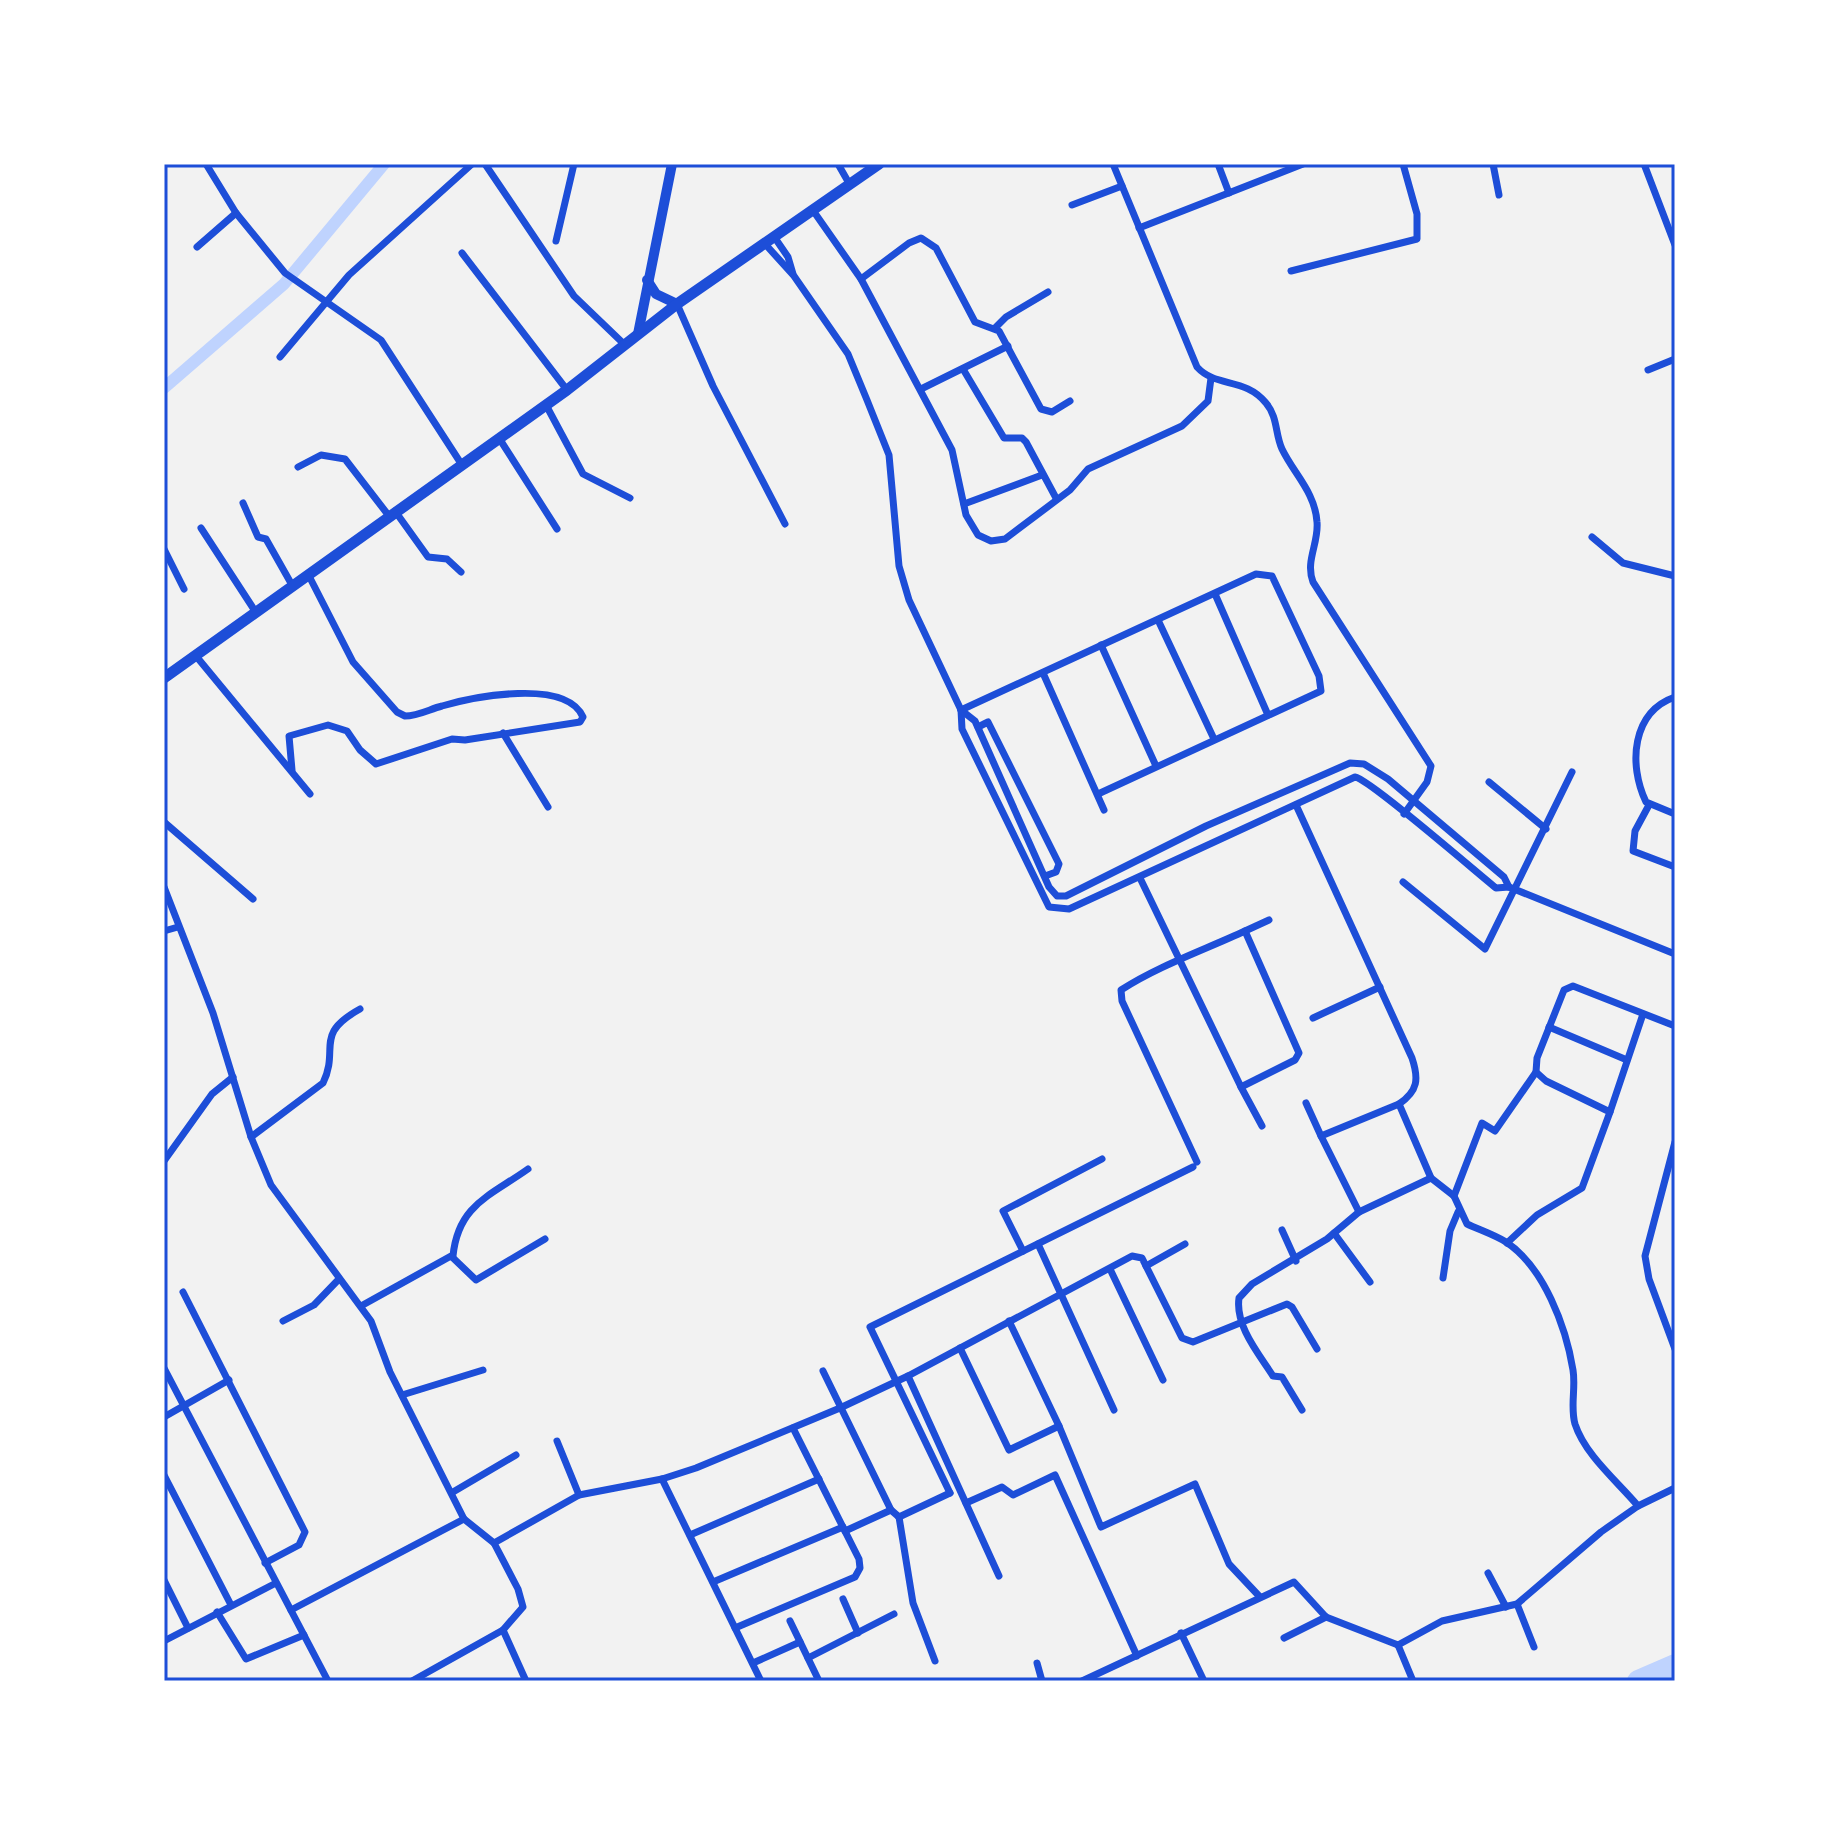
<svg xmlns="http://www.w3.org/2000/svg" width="1839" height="1845" font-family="'Space Grotesk',sans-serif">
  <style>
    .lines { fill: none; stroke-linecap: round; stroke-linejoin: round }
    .canal { stroke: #bfd3fe; stroke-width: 12 }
    .river { stroke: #bfd3fe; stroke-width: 22 }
    .minor { stroke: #1d4ed8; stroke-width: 7 }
    .secondary { stroke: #1d4ed8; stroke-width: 10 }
    .primary { stroke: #1d4ed8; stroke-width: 11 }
    .neatline { fill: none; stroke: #1d4ed8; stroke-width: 3 }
  </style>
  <rect width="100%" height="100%" fill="#f2f2f2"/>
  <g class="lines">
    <path class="canal" d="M 164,388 L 284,284 L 384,164"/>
    <path class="river" d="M 1638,1681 L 1675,1665"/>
    <g class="minor">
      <path d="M 206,164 L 236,213 L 285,273 L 381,340 L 462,465"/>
      <path d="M 485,164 L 574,296 L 625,345"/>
      <path d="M 838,164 L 850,185"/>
      <path d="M 1113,164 L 1197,367 C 1216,388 1245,377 1266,403 C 1278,417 1275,434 1282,449 C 1294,474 1315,492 1317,522 C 1319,543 1305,561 1313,582 L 1431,766 L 1427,782 L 1404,814"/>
      <path d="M 1218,164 L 1229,193"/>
      <path d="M 1493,164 L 1499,195"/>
      <path d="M 1644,164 L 1675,245"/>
      <path d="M 1072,205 L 1122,186"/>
      <path d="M 812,209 L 861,279 L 952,450 L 966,515 L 978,535 L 991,541 L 1005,539 L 1070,490 L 1088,469 L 1182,426 L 1208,401 L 1211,378"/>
      <path d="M 1139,228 L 1303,164"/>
      <path d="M 775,238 L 788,257 L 793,274"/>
      <path d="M 556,241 L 574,164"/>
      <path d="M 766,245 L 794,276 L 848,354 L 867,400 L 889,455 L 899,566 L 909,600 L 961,710 L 962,729 L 1049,907 L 1069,909 L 1355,777 C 1369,779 1475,871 1496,888 L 1509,887 L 1675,954"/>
      <path d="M 197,247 L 236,213"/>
      <path d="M 462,253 L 567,390"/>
      <path d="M 1291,271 L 1417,239 L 1417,214 L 1403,164"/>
      <path d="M 861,279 L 909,243 L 921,238 L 936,248 L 975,322 L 999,331 L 1041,409 L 1052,412 L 1070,401"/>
      <path d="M 677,304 L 713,386 L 785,524"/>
      <path d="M 995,328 L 1006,317 L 1048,292"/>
      <path d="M 280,357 L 349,275 L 472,164"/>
      <path d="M 963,369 L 1004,438 L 1022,438 L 1026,442 L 1056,498"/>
      <path d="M 1648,370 L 1675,359"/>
      <path d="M 921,389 L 1008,346"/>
      <path d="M 546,405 L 583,474 L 630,498"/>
      <path d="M 499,438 L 557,529"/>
      <path d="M 298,467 L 321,455 L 345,459 L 389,516"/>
      <path d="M 243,503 L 258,537 L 266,539 L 292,585"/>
      <path d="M 964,504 L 1042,475"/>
      <path d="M 395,511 L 428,557 L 447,559 L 461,572"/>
      <path d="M 201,528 L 255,611"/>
      <path d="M 1592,537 L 1623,563 L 1675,576"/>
      <path d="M 164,549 L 184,589"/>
      <path d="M 1215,594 L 1268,715"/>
      <path d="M 1158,620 L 1214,739"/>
      <path d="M 1101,645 L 1156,766"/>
      <path d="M 196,656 L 310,794"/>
      <path d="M 1043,673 L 1104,810"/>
      <path d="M 1675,697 C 1632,712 1628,764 1646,802 L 1675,814"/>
      <path d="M 961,710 L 975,721 L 1049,887 L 1057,896 L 1066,896 L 1206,826 L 1350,763 L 1364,764 L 1388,779 L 1504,877 L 1509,887"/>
      <path d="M 961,710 L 1256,574 L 1272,576 L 1319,676 L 1321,691 L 1098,794"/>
      <path d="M 978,727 L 988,722 L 1059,864 L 1056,872 L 1045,876"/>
      <path d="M 503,733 L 548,807"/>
      <path d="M 292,770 L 289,736 L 328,725 L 347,731 L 360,750 L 376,764 L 452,739 L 465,740 L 580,722 L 583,717 C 566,678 473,697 442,706 C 430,709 418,716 405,716 L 397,712 L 353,662 L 308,574"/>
      <path d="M 1489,782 L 1546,829"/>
      <path d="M 1296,805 L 1412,1058 C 1419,1079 1418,1091 1399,1104 L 1431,1178 L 1454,1196 L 1467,1224 C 1480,1230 1495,1235 1506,1242 C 1544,1267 1566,1327 1573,1370 C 1576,1388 1570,1407 1575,1424 C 1585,1455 1618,1482 1638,1506"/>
      <path d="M 1649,805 L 1635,831 L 1633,851 L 1675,867"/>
      <path d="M 164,822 L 253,899"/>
      <path d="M 1140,878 L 1241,1087 L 1295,1060 L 1299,1053 L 1245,931 C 1204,950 1158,966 1121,990 L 1122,1001 L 1197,1162"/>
      <path d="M 1403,882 L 1485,949 L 1572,772"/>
      <path d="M 164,887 L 213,1013 L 251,1137 L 271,1185 L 371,1321 L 390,1372 L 464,1519 L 494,1543 L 518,1589 L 523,1607 L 503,1630 L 526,1681"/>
      <path d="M 164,931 L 178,927"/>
      <path d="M 1245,931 L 1269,920"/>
      <path d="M 1313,1018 L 1380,987"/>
      <path d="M 1549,1027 L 1627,1060"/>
      <path d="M 1241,1087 L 1262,1126"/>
      <path d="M 1306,1103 L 1321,1136"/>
      <path d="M 1610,1112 L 1643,1014"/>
      <path d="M 251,1137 L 323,1083 C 340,1048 313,1035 360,1009"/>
      <path d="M 1675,1142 L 1645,1256 L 1649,1279 L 1675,1349"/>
      <path d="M 164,1161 L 212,1094 L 233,1077"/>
      <path d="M 1454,1196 L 1482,1123 L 1495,1131 L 1536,1072"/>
      <path d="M 1359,1212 L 1321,1136 L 1399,1104"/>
      <path d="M 1282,1230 L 1296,1261"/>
      <path d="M 1334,1233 L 1370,1282"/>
      <path d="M 1507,1243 L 1537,1215 L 1582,1188 L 1610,1112 L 1546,1081 L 1536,1072 L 1537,1058 L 1564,990 L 1573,986 L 1675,1026"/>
      <path d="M 1038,1244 L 1114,1410"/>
      <path d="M 1023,1251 L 1003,1211 L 1102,1159"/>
      <path d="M 453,1256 C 458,1205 490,1196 528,1169"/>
      <path d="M 1146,1266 L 1185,1244"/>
      <path d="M 1110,1269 L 1163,1380"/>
      <path d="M 1443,1278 L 1450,1231 L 1458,1212"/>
      <path d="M 183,1292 L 305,1532 L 299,1545 L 265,1563"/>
      <path d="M 361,1306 L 451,1256 L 476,1280 L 545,1239"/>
      <path d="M 283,1321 L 314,1305 L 339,1279"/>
      <path d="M 1009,1321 L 1059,1426 L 1101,1527 L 1195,1484 L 1229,1564 L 1260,1597"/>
      <path d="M 960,1348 L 1009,1450 L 1059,1426"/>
      <path d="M 164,1368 L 328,1681"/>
      <path d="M 823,1371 L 891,1510 L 899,1517"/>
      <path d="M 908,1376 L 999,1576"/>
      <path d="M 402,1395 L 483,1370"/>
      <path d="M 1302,1410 L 1282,1377 L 1273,1376 C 1259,1354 1235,1326 1239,1298 L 1252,1284 L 1327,1239 L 1359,1212 L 1431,1178"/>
      <path d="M 164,1417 L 229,1380"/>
      <path d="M 557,1441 L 579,1495"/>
      <path d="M 164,1475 L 231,1605"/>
      <path d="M 662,1479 L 761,1681"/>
      <path d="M 453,1492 L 516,1455"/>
      <path d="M 950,1493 L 870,1327 L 1193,1167"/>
      <path d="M 966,1503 L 1002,1487 L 1013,1495 L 1055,1475 L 1137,1656"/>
      <path d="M 899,1517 L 913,1603 L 935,1661"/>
      <path d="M 899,1517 L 950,1493"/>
      <path d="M 845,1531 L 891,1510"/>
      <path d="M 690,1535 L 819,1479"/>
      <path d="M 494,1543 L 579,1495 L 662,1479 L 696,1468 L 840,1408 L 908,1376 L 1132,1256 L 1142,1258 L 1182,1338 L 1193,1342 L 1287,1304 L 1292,1307 L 1317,1349"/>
      <path d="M 1488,1573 L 1506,1607"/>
      <path d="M 164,1580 L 188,1628"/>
      <path d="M 713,1582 L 843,1527"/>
      <path d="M 843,1599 L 858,1633"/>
      <path d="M 1517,1604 L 1534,1647"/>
      <path d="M 291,1610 L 464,1519"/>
      <path d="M 217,1612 L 246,1659 L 304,1635"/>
      <path d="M 790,1621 L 819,1681"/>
      <path d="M 735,1628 L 855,1577 L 860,1568 L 859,1559 L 793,1428"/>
      <path d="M 1181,1633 L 1204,1681"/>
      <path d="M 1284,1638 L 1326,1617"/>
      <path d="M 164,1641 L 276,1583"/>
      <path d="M 1398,1645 L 1442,1621 L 1517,1604 L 1601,1532 L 1638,1506 L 1675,1488"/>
      <path d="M 1398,1645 L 1413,1681"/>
      <path d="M 808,1658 L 894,1614"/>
      <path d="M 753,1663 L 800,1642"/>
      <path d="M 1037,1663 L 1042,1681"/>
      <path d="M 412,1681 L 503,1630"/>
      <path d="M 1082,1681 L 1294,1582 L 1326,1617 L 1398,1645"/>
    </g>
    <g class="secondary">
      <path d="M 647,280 L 656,294 L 677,304"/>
      <path d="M 638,334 L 672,164"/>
    </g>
    <path class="primary" d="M 164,678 L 567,390 L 677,304 L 879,164"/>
  </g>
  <rect width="1839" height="1845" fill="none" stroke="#ffffff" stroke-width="332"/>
  <rect x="166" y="166" width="1507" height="1513" class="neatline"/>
</svg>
